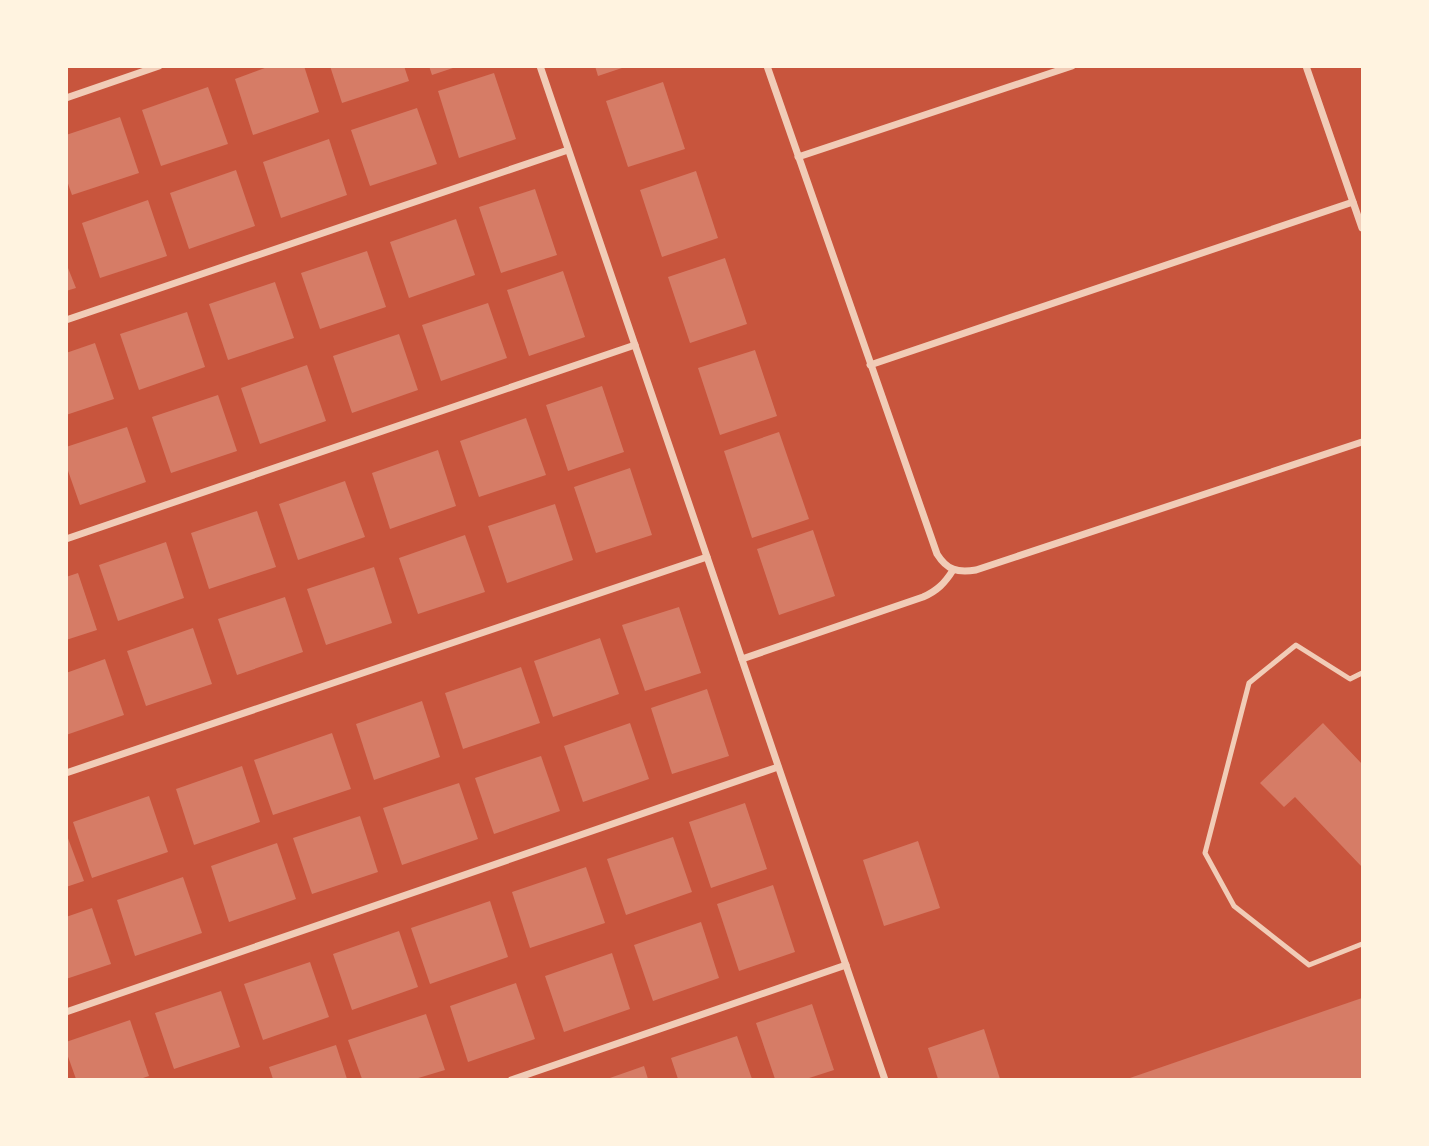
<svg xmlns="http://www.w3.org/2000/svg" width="1429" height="1146" font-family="'Asap Condensed',sans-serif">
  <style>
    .building { fill: #d67c66 }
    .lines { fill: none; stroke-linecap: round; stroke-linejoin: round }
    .service { stroke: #f1ccb7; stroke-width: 5 }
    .minor { stroke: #f1ccb7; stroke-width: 7 }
  </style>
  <rect width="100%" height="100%" fill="#c8553d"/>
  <g class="building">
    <path d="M 270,66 L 304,66 L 319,112 L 253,135 L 235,79 Z"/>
    <path d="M 330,66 L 404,66 L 409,81 L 342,103 Z"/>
    <path d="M 429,66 L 456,66 L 456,67 L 432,75 Z"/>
    <path d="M 595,66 L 625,66 L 625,67 L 598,76 Z"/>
    <path d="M 494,73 L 516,139 L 459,158 L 438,91 Z"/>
    <path d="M 663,82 L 685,149 L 628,167 L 606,101 Z"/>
    <path d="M 208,87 L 228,144 L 161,166 L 142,110 Z"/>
    <path d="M 417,108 L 437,164 L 370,186 L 351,130 Z"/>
    <path d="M 120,117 L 139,173 L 72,195 L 66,178 L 66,135 Z"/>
    <path d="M 329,139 L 347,195 L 281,218 L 263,162 Z"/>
    <path d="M 236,170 L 255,226 L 189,249 L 170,193 Z"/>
    <path d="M 696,171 L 718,238 L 662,257 L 640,190 Z"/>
    <path d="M 535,189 L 557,255 L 501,273 L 479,207 Z"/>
    <path d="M 148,200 L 167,256 L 100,278 L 82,223 Z"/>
    <path d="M 456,219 L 475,275 L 409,298 L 390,242 Z"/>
    <path d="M 367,251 L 386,307 L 320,329 L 301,273 Z"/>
    <path d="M 725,258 L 747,324 L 690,343 L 668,277 Z"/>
    <path d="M 66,263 L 76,288 L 66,291 Z"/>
    <path d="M 563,271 L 585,337 L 529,356 L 507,290 Z"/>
    <path d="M 275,282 L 294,338 L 228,360 L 209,304 Z"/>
    <path d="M 488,303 L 507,358 L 441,381 L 422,325 Z"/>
    <path d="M 187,312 L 205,367 L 139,390 L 120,334 Z"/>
    <path d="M 399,334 L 418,390 L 352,413 L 333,356 Z"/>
    <path d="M 95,343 L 114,399 L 66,415 L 66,353 Z"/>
    <path d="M 755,350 L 777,416 L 720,435 L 698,368 Z"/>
    <path d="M 307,365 L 326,421 L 260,444 L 241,388 Z"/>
    <path d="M 602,386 L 624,452 L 568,471 L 546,405 Z"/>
    <path d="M 218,395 L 237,451 L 171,473 L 152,417 Z"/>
    <path d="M 526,418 L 546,475 L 479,497 L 460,441 Z"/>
    <path d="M 127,427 L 146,482 L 80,505 L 66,465 L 66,447 Z"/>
    <path d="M 779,432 L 809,519 L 752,538 L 724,451 Z"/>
    <path d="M 438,450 L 456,506 L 390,529 L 372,473 Z"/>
    <path d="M 630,468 L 652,535 L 596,553 L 574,487 Z"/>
    <path d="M 345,481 L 365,537 L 298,560 L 279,504 Z"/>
    <path d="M 555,504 L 573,560 L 507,583 L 488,526 Z"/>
    <path d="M 257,511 L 276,567 L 209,589 L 191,533 Z"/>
    <path d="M 813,530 L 835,596 L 779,615 L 757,549 Z"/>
    <path d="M 465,535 L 485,592 L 418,614 L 399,558 Z"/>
    <path d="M 166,542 L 184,598 L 118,621 L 99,565 Z"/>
    <path d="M 374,567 L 392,623 L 326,645 L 307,589 Z"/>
    <path d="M 78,573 L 97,630 L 66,640 L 66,577 Z"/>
    <path d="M 285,597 L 303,652 L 237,675 L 218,619 Z"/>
    <path d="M 679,607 L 701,673 L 645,691 L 622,625 Z"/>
    <path d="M 193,628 L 212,684 L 146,706 L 127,651 Z"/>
    <path d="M 600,638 L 619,694 L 553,717 L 534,661 Z"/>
    <path d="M 105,659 L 124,715 L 66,735 L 66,673 Z"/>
    <path d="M 521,667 L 540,723 L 463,749 L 445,693 Z"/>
    <path d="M 707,689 L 729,756 L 672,774 L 651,708 Z"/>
    <path d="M 422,701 L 440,757 L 374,780 L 356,724 Z"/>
    <path d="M 630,723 L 649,779 L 583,802 L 564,746 Z"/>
    <path d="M 1323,723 L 1362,764 L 1362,867 L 1295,797 L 1284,807 L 1260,783 Z"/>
    <path d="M 332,733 L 351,789 L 273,815 L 254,760 Z"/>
    <path d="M 541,756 L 560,811 L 494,834 L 475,778 Z"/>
    <path d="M 242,766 L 260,822 L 194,845 L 176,789 Z"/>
    <path d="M 459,783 L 478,839 L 402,865 L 383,808 Z"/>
    <path d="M 149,796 L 168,852 L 92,878 L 73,822 Z"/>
    <path d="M 745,803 L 767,869 L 711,888 L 689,822 Z"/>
    <path d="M 360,816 L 378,872 L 312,894 L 293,838 Z"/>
    <path d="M 66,833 L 84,881 L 66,887 Z"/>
    <path d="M 673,837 L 692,892 L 626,915 L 607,859 Z"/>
    <path d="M 918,841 L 940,908 L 884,926 L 863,860 Z"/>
    <path d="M 277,843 L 296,899 L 229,922 L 211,866 Z"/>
    <path d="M 586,867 L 605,923 L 530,948 L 512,892 Z"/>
    <path d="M 183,877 L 202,933 L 135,956 L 117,900 Z"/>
    <path d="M 773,885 L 795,952 L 739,971 L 717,904 Z"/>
    <path d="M 490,901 L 508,957 L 430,984 L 411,928 Z"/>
    <path d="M 92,908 L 111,964 L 66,979 L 66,917 Z"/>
    <path d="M 701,922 L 719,978 L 653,1001 L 634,945 Z"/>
    <path d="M 399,931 L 418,987 L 352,1010 L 333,954 Z"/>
    <path d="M 612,953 L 630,1009 L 564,1032 L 545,976 Z"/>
    <path d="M 310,962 L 329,1017 L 263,1040 L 244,984 Z"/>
    <path d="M 516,983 L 535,1039 L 468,1062 L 450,1006 Z"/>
    <path d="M 221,991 L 240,1047 L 174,1069 L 155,1013 Z"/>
    <path d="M 1362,998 L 1362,1079 L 1127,1079 Z"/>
    <path d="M 812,1004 L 834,1070 L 806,1079 L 775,1079 L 756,1023 Z"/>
    <path d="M 426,1014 L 445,1070 L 415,1079 L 362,1079 L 348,1040 Z"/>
    <path d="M 130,1020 L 149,1076 L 140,1079 L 76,1079 L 66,1051 L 66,1042 Z"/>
    <path d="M 984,1029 L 1000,1079 L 938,1079 L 928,1048 Z"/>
    <path d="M 737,1036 L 752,1079 L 678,1079 L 671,1058 Z"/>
    <path d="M 336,1045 L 347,1079 L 273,1079 L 269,1067 Z"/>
    <path d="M 644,1066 L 648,1079 L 607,1079 Z"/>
  </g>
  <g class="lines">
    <path class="service" d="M 1362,673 L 1350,679 L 1296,645 L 1249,683 L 1205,853 L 1234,906 L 1309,965 L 1362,944"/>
    <g class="minor">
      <path d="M 540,66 L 885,1080"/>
      <path d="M 767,66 L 937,554 C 947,570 957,573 976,570 L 1362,442"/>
      <path d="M 1306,66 L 1362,228"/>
      <path d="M 66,98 L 159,66"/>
      <path d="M 798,157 L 1072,66"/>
      <path d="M 66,320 L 568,150"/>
      <path d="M 870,365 L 1353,202"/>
      <path d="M 66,539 L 635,345"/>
      <path d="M 742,659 L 923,597 C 937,591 945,583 953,570"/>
      <path d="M 66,773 L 707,557"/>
      <path d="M 66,1012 L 778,767"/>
      <path d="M 511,1080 L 846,965"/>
    </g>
  </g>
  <rect width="1429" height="1146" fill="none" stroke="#fff3e0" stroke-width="136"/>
</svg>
